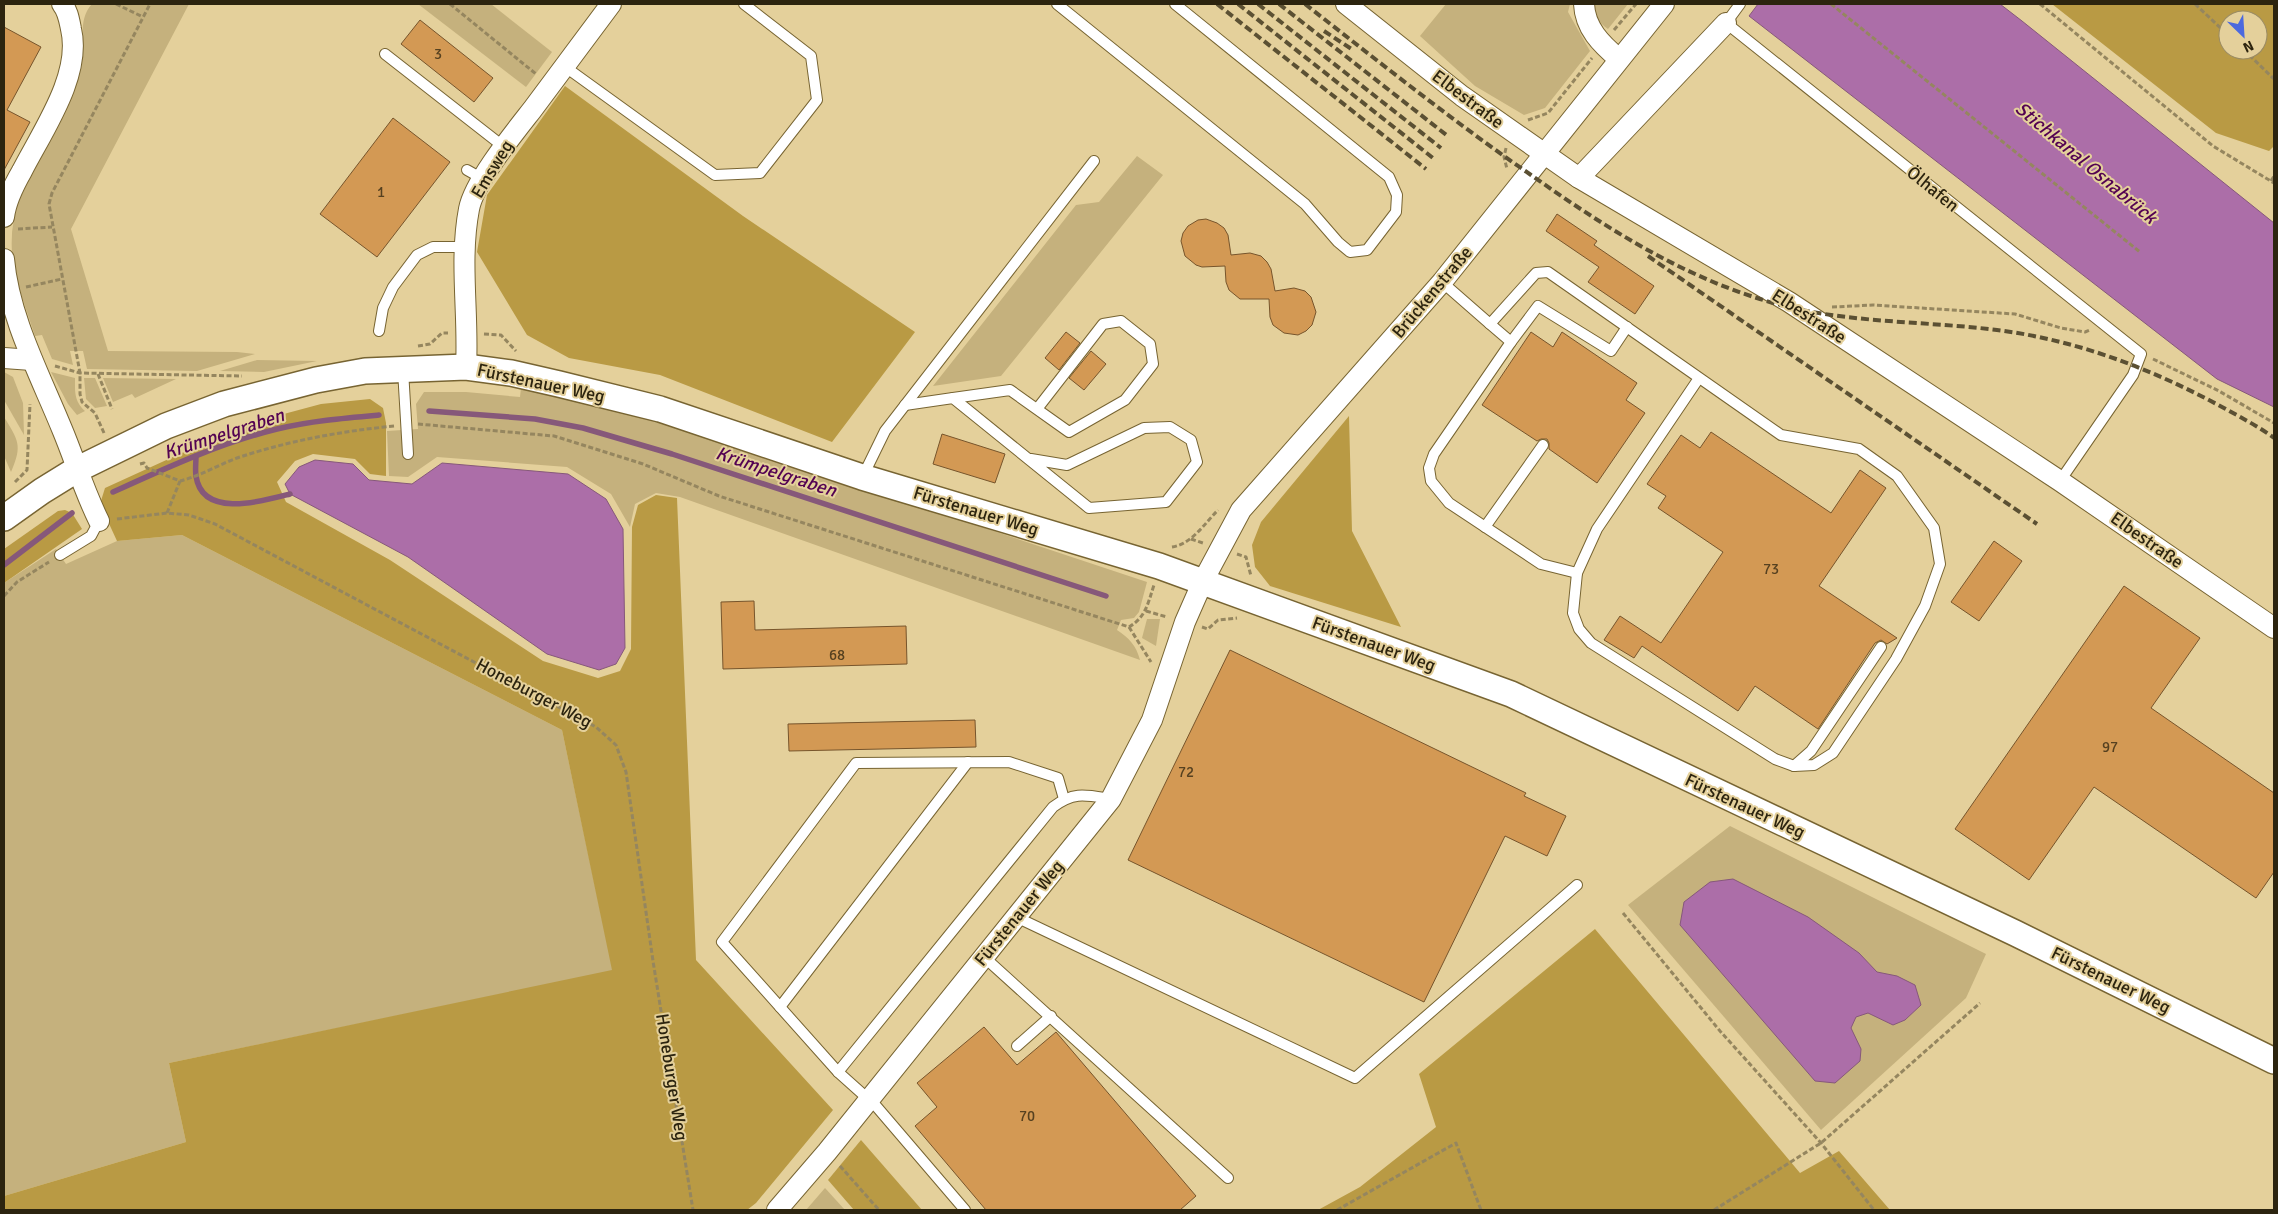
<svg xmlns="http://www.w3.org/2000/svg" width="2278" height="1214" font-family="Signika,sans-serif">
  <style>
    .green { fill: #c5b17d }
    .forest { fill: #b99a44; fill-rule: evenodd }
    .water { fill: #ac6ea8; stroke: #86587a }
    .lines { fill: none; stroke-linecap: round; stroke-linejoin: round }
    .stream { stroke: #86587a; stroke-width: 5.5 }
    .building { fill: #d39954; stroke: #77552c }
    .service-casing { stroke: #776432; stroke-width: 12 }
    .minor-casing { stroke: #776432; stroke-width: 22 }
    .tertiary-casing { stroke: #776432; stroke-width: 28 }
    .path { stroke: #95865f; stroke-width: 3; stroke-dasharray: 5 2.5; stroke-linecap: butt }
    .service { stroke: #fff; stroke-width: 10 }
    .minor { stroke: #fff; stroke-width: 20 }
    .tertiary { stroke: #fff; stroke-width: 25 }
    .rail { stroke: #5b5033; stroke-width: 4; stroke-dasharray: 8 4; stroke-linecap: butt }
    .labels { text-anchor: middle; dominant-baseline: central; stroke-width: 4; stroke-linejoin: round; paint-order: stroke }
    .number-label { font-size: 15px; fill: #564120 }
    .street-label { font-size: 18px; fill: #2c240f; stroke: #e4d09b }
    .water-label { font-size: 19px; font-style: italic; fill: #530252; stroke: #e4d09b }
  </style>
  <rect width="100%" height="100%" fill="#e4d09b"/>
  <g class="green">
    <path d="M 92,4 L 189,4 L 71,229 L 108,351 L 237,352 L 255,354 L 197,371 L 87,369 L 83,351 L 70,351 L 73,365 L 52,359 L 42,335 L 35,336 C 26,308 15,281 12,252 C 7,187 59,130 80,72 C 88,49 75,22 92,4 Z"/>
    <path d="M 418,4 L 491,4 L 552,52 L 526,87 Z"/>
    <path d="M 1446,4 L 1570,4 L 1568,12 L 1590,51 L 1545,108 L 1524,115 L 1475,86 L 1420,36 Z"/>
    <path d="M 1595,4 L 1628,4 L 1608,29 C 1598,22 1594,16 1595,4 Z"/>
    <path d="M 1137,156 L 1163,175 L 1001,376 L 933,386 L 1076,205 L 1099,202 Z"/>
    <path d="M 257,360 L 317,361 L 264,372 L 220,371 Z"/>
    <path d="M 4,372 L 13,377 L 23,403 L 24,435 L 4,400 Z"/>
    <path d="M 51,372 L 75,378 C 75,392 74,401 85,411 L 77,415 L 68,404 Z"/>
    <path d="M 84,378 L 95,378 L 107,406 L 95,408 L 86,399 Z"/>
    <path d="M 103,378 L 176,379 L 135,398 L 132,394 L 113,402 Z"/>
    <path d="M 521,388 L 560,395 L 657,419 L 1147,582 L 1139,612 L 1134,618 L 1121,620 L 1117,630 C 1129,638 1136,645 1140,660 L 680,497 L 656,493 L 635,504 L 630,527 L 611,494 L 567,467 L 437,457 L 408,477 L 389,476 L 387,431 L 418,429 L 416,404 L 424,392 L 466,392 L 520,397 Z"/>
    <path d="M 4,417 C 18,440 23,445 11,472 L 4,456 Z"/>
    <path d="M 182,535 L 562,730 L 613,971 L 169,1063 L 186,1142 L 4,1196 L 4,583 L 56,549 L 66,564 L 117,541 Z"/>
    <path d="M 1147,619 L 1160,619 L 1156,646 L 1142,638 Z"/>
    <path d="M 1730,826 L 1986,954 L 1966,998 L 1821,1130 L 1628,905 Z"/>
    <path d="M 825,1188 L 845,1210 L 806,1210 Z"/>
  </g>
  <g class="forest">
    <path d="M 2052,4 L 2274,4 L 2274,146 L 2269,151 L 2216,133 ZM 2228,20 L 2258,20 L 2258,50 L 2228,50 Z"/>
    <path d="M 565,86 L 743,216 L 915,332 L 832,442 L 660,375 L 569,358 L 527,335 L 477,252 L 487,195 Z"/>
    <path d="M 370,399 L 383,408 L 386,423 L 386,476 L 370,474 L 355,459 L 313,454 L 295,461 L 277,482 L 286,502 L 390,560 L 543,661 L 598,678 L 620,671 L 631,649 L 632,527 L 638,505 L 656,495 L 677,498 L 696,960 L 833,1110 L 756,1203 L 747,1210 L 4,1210 L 4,1196 L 186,1142 L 169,1063 L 612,970 L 562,730 L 182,535 L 117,541 L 100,504 L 105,488 L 208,441 L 228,429 L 321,404 Z"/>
    <path d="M 1349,416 L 1352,531 L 1401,627 L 1270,586 L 1255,567 L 1252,545 L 1261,522 Z"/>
    <path d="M 65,510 L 72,513 L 82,529 L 4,583 L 4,549 L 58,511 Z"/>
    <path d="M 1595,929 L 1800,1173 L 1839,1151 L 1890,1210 L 1318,1210 L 1360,1187 L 1436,1127 L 1419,1074 Z"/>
    <path d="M 861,1140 L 922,1210 L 854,1210 L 828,1180 Z"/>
  </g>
  <g class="water">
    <path d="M 1758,4 L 2000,4 L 2022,21 L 2274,223 L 2274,407 L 2217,379 L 1749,16 Z"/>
    <path d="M 315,460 L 353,464 L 369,480 L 412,484 L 442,463 L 568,474 L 606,499 L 623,529 L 625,648 L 616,664 L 599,670 L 547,654 L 408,557 L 290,494 L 285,484 L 299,467 Z"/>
    <path d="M 1733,879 L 1808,917 L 1859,953 L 1877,972 L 1897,976 L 1915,985 L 1921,1005 L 1905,1020 L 1893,1025 L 1868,1013 L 1856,1017 L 1851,1028 L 1861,1049 L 1860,1061 L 1835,1083 L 1815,1081 L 1680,925 L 1684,902 L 1710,882 Z"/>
  </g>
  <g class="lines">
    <g class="stream">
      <path d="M 429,411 L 535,419 L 583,428 L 672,454 L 1106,596"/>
      <path d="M 196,456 C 196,463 195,470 196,476 C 202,519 263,501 290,494"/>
      <path d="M 113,492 C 166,468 220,443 277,429 C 310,421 345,418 379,415"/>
      <path d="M 4,565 L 72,513"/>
    </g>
  </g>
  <g class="building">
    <path d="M 420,20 L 493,78 L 474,102 L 401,44 Z"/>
    <path d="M 4,27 L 41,47 L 7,110 L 30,122 L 4,170 Z"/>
    <path d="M 393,118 L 450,162 L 377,257 L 320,214 Z"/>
    <path d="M 1557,214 L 1597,241 L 1594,245 L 1654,286 L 1635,314 L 1588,282 L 1599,267 L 1546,231 Z"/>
    <path d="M 1206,219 L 1217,223 L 1224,228 L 1228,235 L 1231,255 L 1250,253 L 1261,256 L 1267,262 L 1271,269 L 1275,291 L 1294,288 L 1305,291 L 1311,297 L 1316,312 L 1312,325 L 1306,331 L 1298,335 L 1284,333 L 1273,325 L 1270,317 L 1269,299 L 1240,299 L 1229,290 L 1226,282 L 1225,266 L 1202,267 L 1196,265 L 1185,256 L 1181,241 L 1183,233 L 1188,226 L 1198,220 Z"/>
    <path d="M 1066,332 L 1080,343 L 1059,370 L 1045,358 Z"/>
    <path d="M 1531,332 L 1553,347 L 1562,332 L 1637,383 L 1626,400 L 1645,413 L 1597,483 L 1549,449 L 1549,443 L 1547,439 L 1541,439 L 1537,441 L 1482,405 Z"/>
    <path d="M 1091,351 L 1106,364 L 1084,390 L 1069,378 Z"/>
    <path d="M 1711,432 L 1831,513 L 1860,470 L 1886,488 L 1819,586 L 1897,638 L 1887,644 L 1881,640 L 1875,643 L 1818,729 L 1755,686 L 1738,711 L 1642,646 L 1634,658 L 1604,640 L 1620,616 L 1661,643 L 1723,552 L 1658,508 L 1666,496 L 1647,484 L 1681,435 L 1700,448 Z"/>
    <path d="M 942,434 L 1005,454 L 995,483 L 933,464 Z"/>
    <path d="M 1994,541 L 2022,561 L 1979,621 L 1951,602 Z"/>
    <path d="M 2124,586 L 2200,638 L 2151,708 L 2274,793 L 2274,872 L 2256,898 L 2094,787 L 2029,880 L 1955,829 Z"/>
    <path d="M 754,601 L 755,630 L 906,626 L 907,664 L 723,669 L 721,602 Z"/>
    <path d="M 1230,650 L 1526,793 L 1524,796 L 1566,816 L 1547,856 L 1505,836 L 1424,1002 L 1128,860 Z"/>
    <path d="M 975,720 L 976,747 L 789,751 L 788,724 Z"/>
    <path d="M 984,1027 L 1017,1065 L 1056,1032 L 1196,1196 L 1180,1210 L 986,1210 L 915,1126 L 937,1107 L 917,1083 Z"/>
  </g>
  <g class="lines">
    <g class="service-casing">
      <g id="service">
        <path d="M 1057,4 L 1305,204 L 1338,242 L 1350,252 L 1367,250 L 1396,212 L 1397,195 L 1389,177 L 1175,4"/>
        <path d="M 1740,4 L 1726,23 L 2141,354 L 2133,375 L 2060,481"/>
        <path d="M 385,54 L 504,147"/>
        <path d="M 564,66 L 715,175 L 760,173 L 817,100 L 811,56 L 744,4"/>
        <path d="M 467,170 L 483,179"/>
        <path d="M 1442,282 L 1490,324 L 1536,273 L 1548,272 L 1781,435 L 1859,449 L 1897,476 L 1934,528 L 1940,564 L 1925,606 L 1896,659 L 1833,753 L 1814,765 L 1794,766 L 1775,759 L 1591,643 L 1579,629 L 1573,613 L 1577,573 L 1597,529 L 1699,378"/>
        <path d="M 1490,324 L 1511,342"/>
        <path d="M 379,331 L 383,308 L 393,287 L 417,255 L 433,247 L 464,247"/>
        <path d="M 403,370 L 408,454"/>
        <path d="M 953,398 L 1010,390 L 1069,432 L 1125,400 L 1153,364 L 1150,344 L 1121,321 L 1103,324 L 1037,409"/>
        <path d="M 905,405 L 953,398 L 1089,508 L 1166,502 L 1197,462 L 1191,440 L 1170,427 L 1144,428 L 1067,465 L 1031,459"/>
        <path d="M 863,476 L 885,431 L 1094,161"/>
        <path d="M 1485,527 L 1543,445"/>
        <path d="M 60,555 L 91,536 L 99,521"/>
        <path d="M 1577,573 L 1541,564 L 1449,503 L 1431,481 L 1429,468 L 1434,454 L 1511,342 L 1538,306 L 1611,351 L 1627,327"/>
        <path d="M 1794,766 L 1811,751 L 1881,647"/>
        <path d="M 1016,917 L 1355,1078 L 1577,885"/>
        <path d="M 984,957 L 1228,1178"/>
        <path d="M 780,1007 L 968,762"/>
        <path d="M 1017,1046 L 1051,1016"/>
        <path d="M 838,1072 L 1053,807 C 1074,791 1086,795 1111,799"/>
        <path d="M 965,1210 L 876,1106 L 838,1072 L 722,942 L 856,763 L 1009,762 L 1058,778 L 1064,799"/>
      </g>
    </g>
    <g class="minor-casing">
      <g id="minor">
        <path d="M 1346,4 L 1462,96 L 1579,178 L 1789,302 L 2060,481 L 2274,628"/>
        <path d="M 1584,4 C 1585,28 1601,44 1619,59"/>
        <path d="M 1579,178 L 1726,23"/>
        <path d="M 4,217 C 6,200 14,185 22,171 C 43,130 82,75 71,29 C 69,19 68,11 62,4"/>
        <path d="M 4,259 C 9,317 40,375 62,429 C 75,460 84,491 99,521"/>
        <path d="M 4,358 L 32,360"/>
        <path d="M 466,367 C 469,315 459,261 469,209 C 474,182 514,133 532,110 C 558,75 585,39 611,4"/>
        <path d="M 777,1210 L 827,1152 L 1111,799 L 1152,720 L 1185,622 L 1203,581 L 1241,510 L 1442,282 L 1664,4"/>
      </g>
    </g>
    <g class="tertiary-casing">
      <path id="tertiary" d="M 4,518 L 42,491 L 76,470 L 166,426 L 224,404 L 316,380 L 365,371 L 466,367 L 511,373 L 559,384 L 660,409 L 862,477 L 1159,566 L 1511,694 L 2015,933 L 2274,1061"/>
    </g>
    <g class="path">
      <path d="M 116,4 L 143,17"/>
      <path d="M 450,4 L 536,74"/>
      <path d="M 1831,4 L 2140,252"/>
      <path d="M 2040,4 L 2213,146 L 2274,183"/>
      <path d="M 2195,4 L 2228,35"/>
      <path d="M 1614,30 L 1636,4"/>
      <path d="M 2244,50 L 2274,79"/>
      <path d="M 1528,120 L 1548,113 L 1592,58"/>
      <path d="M 1506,148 L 1504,157 L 1507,169"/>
      <path d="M 2271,181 L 2274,176"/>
      <path d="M 18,229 L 52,227"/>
      <path d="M 26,287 L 62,279"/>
      <path d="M 1832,307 L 1873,305 L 2015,314 L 2061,328 L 2085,332 L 2090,330"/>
      <path d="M 484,334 L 501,335 L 516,351"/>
      <path d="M 418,346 L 430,344 L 442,333 L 448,333"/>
      <path d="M 2153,359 L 2219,391 L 2274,423"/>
      <path d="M 55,366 L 80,373 L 242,376"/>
      <path d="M 98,374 L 112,409"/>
      <path d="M 418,424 L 554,436 L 643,464 L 719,496 L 1129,627 C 1146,617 1148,603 1154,585"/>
      <path d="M 104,433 L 95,413 L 82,402 L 80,394 L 80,373 L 49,204 L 52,193 L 150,4"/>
      <path d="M 140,464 L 144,463 L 147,468 L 180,481 C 200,476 218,465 237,458 C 288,441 341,431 395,426"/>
      <path d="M 15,482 L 27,470 L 30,404"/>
      <path d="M 167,513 L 180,481"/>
      <path d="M 117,519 L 167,513 L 189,515 L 215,524 L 596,727 L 616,745 L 626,772 L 653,961 L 693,1210"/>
      <path d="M 1191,539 L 1203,543"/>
      <path d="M 1172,547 C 1192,544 1205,523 1218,510"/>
      <path d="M 1237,554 L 1246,557 L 1251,576"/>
      <path d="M 4,596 L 17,582 L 49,562"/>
      <path d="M 1146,611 L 1167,617"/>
      <path d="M 1129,627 L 1151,662"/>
      <path d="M 1202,627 L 1208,629 L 1218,620 L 1237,618"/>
      <path d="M 1623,913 L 1720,1031 L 1821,1143 L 1874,1210"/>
      <path d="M 840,1166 L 879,1210"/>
      <path d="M 1337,1210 L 1456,1143 L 1481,1210"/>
      <path d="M 1714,1210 L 1821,1143 L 1980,1003"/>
    </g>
    <use href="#service" class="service"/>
    <use href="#minor" class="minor"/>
    <use href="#tertiary" class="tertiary"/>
    <g class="rail">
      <path d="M 1217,4 L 1426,169"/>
      <path d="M 1238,4 L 1433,158"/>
      <path d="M 1258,4 L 1441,148"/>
      <path d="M 1279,4 L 1449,137"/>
      <path d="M 1305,4 C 1379,62 1453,121 1531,175 C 1602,225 1676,273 1760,299 C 1837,324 1917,320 1997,330 C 2077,340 2152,369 2222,407 C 2240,417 2258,426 2274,438"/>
      <path d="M 1324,31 L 1353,50"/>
      <path d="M 1648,256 L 2037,524"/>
    </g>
  </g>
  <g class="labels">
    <g class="number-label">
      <text x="438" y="54">3</text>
      <text x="381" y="192">1</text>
      <text x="1771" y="569">73</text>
      <text x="837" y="655">68</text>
      <text x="2110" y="747">97</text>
      <text x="1186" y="772">72</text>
      <text x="1027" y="1116">70</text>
    </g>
    <g class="street-label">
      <text transform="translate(1468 99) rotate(37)">Elbestraße</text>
      <text transform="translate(492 169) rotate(-59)">Emsweg</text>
      <text transform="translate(1933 189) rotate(39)">Ölhafen</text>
      <text transform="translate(1432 292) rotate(-50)">Brückenstraße</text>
      <text transform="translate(1809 316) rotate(33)">Elbestraße</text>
      <text transform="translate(541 383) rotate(12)">Fürstenauer Weg</text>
      <text transform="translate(976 511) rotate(17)">Fürstenauer Weg</text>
      <text transform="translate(2147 540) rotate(35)">Elbestraße</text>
      <text transform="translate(1374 644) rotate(20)">Fürstenauer Weg</text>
      <text transform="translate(534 693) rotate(28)">Honeburger Weg</text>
      <text transform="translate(1745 806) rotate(25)">Fürstenauer Weg</text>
      <text transform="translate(1019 913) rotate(-51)">Fürstenauer Weg</text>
      <text transform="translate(2111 980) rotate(26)">Fürstenauer Weg</text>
      <text transform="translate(672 1077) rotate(81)">Honeburger Weg</text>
    </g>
    <g class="water-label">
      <text transform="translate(2086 163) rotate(40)">Stichkanal Osnabrück</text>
      <text transform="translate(224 434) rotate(-18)">Krümpelgraben</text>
      <text transform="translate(776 472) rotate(18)">Krümpelgraben</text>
    </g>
  </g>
  <rect width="2278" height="1214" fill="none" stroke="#2c240f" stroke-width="10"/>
  <g transform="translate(2243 35) rotate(155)"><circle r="24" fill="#e4d09b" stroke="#9a8b63"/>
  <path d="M0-4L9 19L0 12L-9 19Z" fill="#4c69de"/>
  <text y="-8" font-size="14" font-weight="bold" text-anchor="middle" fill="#2c240f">N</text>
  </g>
</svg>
